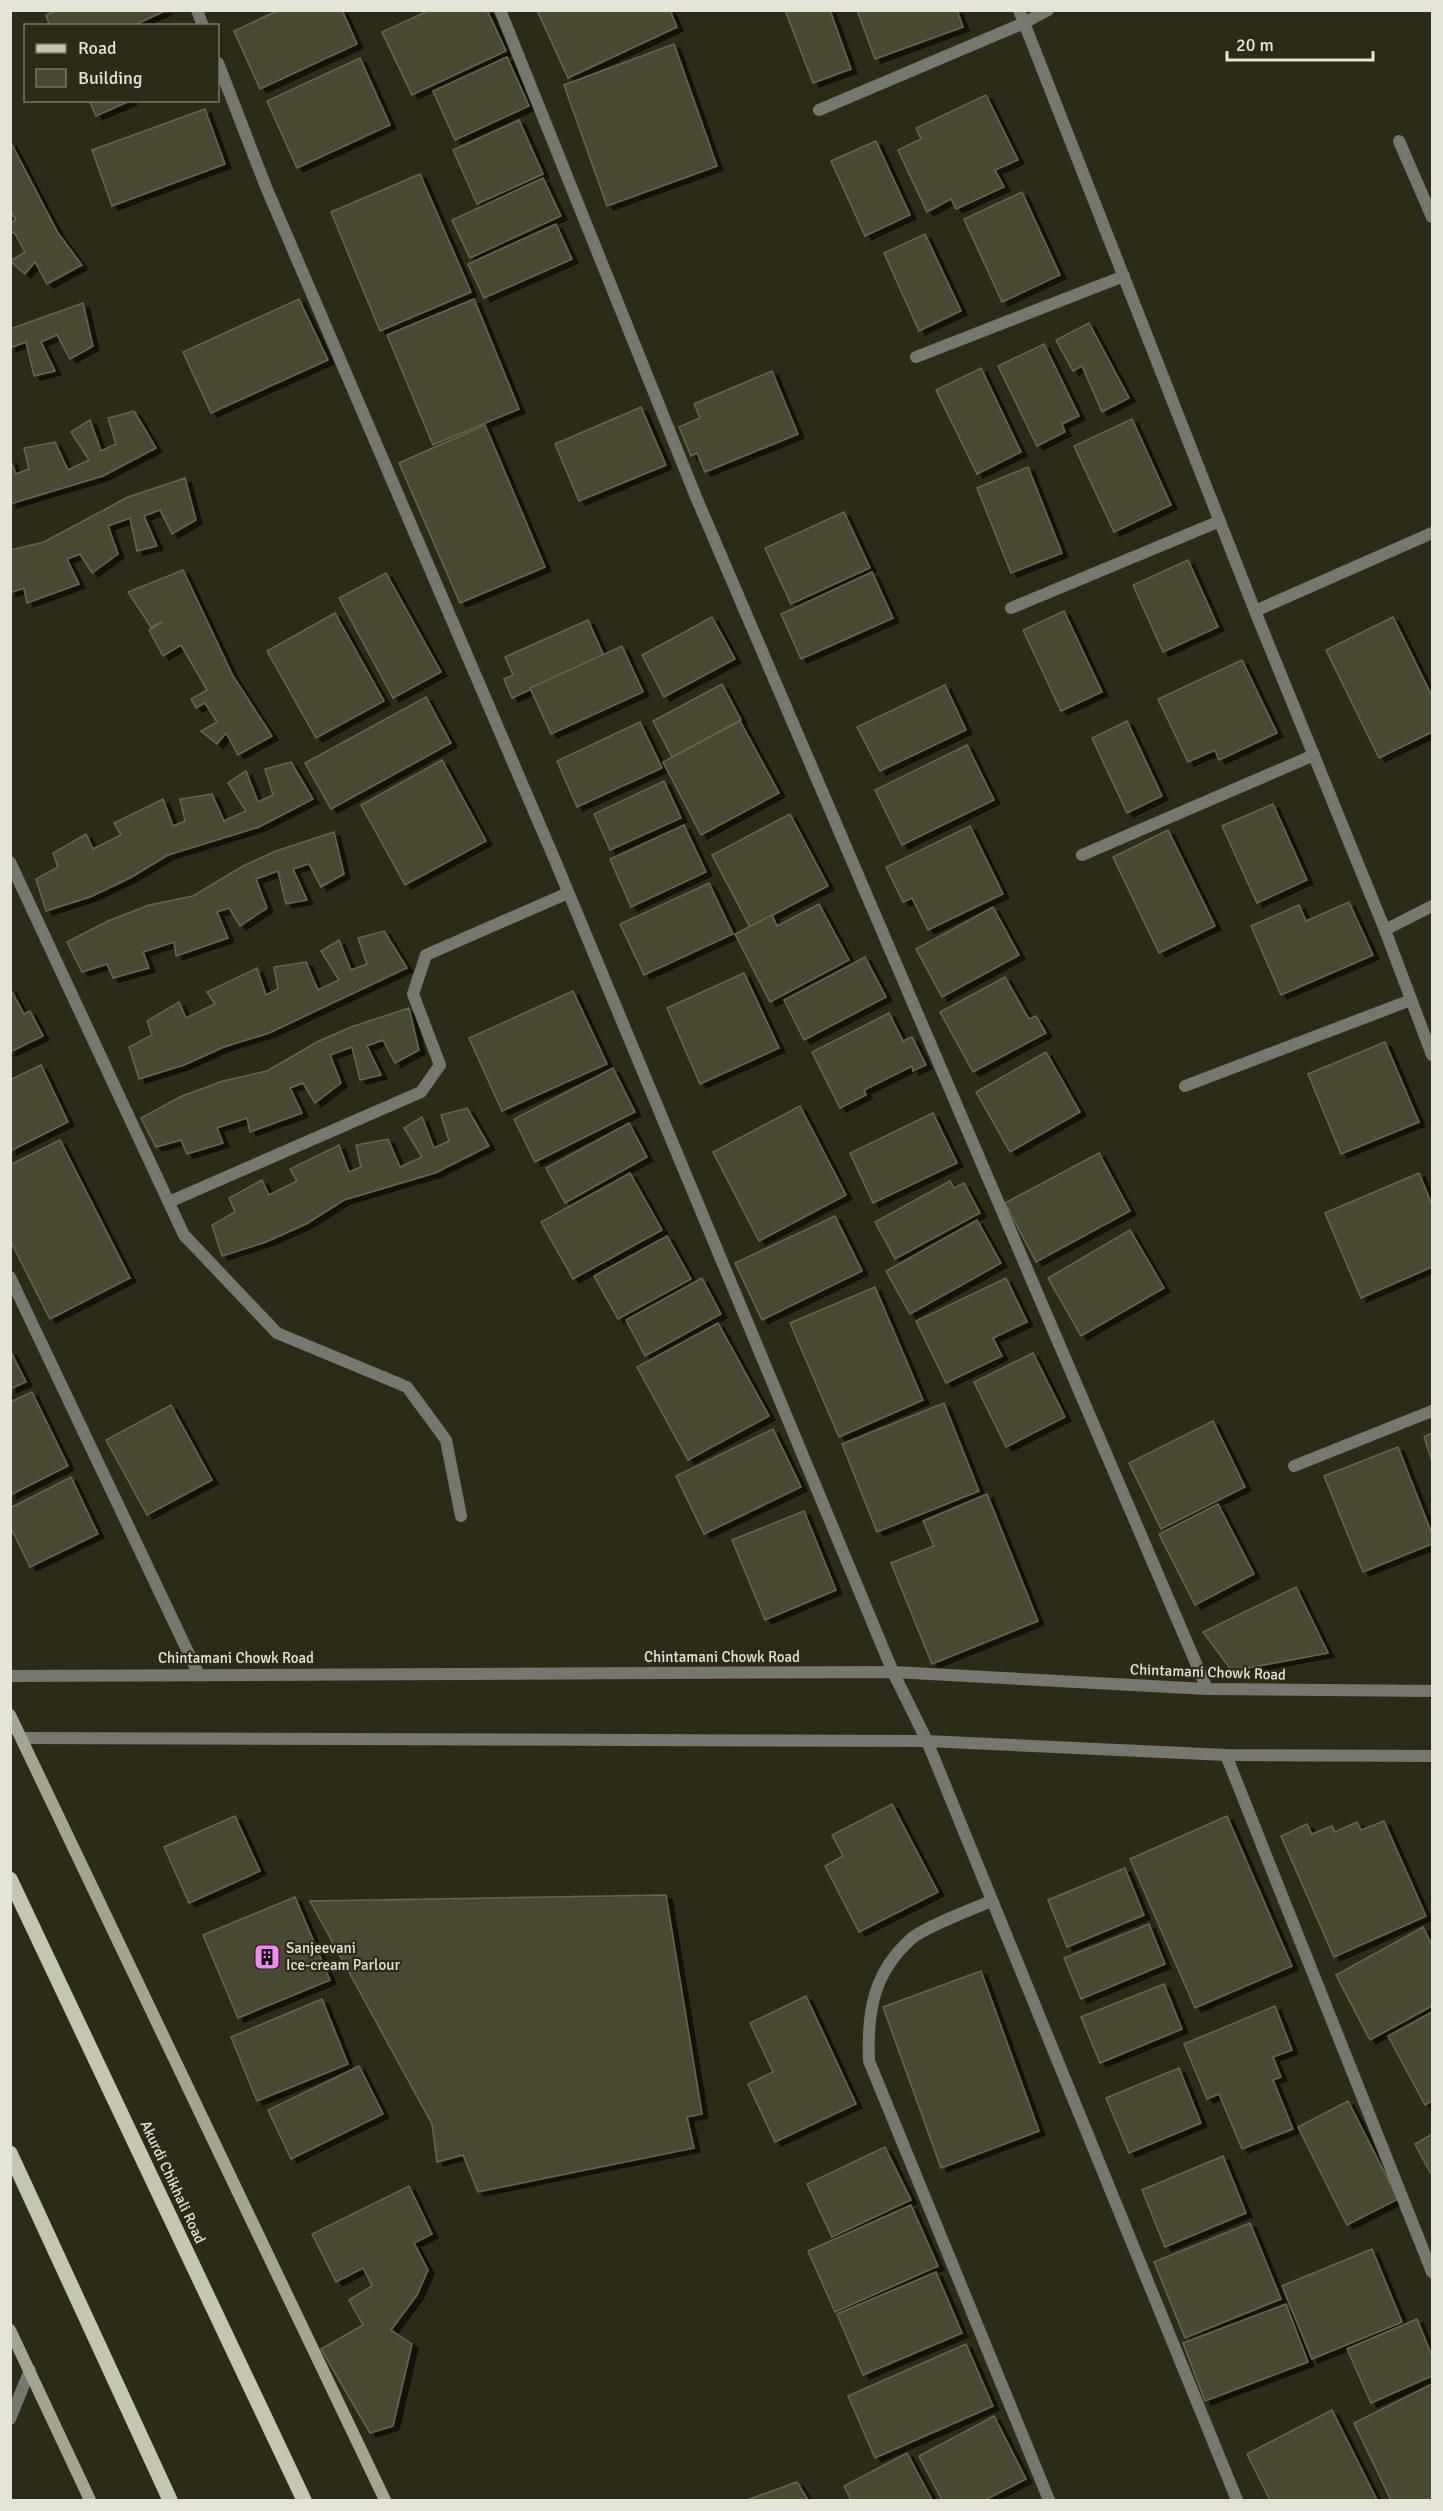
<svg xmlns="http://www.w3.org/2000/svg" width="1443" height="2511" font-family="Signika,sans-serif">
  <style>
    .building { fill: #494932; stroke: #66674e; stroke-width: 1.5; filter: url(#shadow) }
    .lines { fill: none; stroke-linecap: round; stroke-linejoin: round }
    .lane { stroke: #77786d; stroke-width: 12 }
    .street { stroke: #77786d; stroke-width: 12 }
    .secondary { stroke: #a3a492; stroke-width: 12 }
    .primary { stroke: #c5c6af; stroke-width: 15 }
    .labels { text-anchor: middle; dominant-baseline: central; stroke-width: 4.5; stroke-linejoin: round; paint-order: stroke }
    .street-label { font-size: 15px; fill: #e4e5d7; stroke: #2c2c16 }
    .poi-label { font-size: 15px; fill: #e4e5d7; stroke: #2c2c16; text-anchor: start }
  </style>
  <defs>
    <filter id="shadow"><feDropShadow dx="6" dy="4" stdDeviation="0" flood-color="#0009"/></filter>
  </defs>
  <rect width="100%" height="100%" fill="#2c2c16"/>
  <g class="building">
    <path d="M 57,10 L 167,10 L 132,26 L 50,26 L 46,15 Z"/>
    <path d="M 279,10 L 342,10 L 357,44 L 260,89 L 234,31 Z"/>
    <path d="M 430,10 L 487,10 L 506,51 L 412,95 L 382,32 Z"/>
    <path d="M 537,10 L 670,10 L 677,27 L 568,78 Z"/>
    <path d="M 785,10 L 830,10 L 851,69 L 813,83 Z"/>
    <path d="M 857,10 L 957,10 L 963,27 L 875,59 Z"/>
    <path d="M 674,44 L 717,166 L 607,206 L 564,85 Z"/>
    <path d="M 507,57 L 529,106 L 455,140 L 433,91 Z"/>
    <path d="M 360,58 L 390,125 L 297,168 L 267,101 Z"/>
    <path d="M 986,95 L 1018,160 L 995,170 L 1004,187 L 956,209 L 951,199 L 927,212 L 898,150 L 921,139 L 916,128 Z"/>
    <path d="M 89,100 L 132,100 L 96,116 Z"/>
    <path d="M 205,109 L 225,164 L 112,206 L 92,150 Z"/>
    <path d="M 519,120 L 543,174 L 477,204 L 453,150 Z"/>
    <path d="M 10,141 L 58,233 L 82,265 L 47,284 L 35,262 L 25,274 L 10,261 L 25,252 L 14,232 L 10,234 L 10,223 L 16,220 L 10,210 Z"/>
    <path d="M 876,141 L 910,215 L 865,236 L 831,161 Z"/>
    <path d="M 420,174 L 471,292 L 380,331 L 331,212 Z"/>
    <path d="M 543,178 L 561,216 L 470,258 L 452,220 Z"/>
    <path d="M 1022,192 L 1060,275 L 1002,302 L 964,219 Z"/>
    <path d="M 556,224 L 572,259 L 484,298 L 468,264 Z"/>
    <path d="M 925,234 L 961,311 L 919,331 L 884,253 Z"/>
    <path d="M 299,299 L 328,360 L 211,413 L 183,352 Z"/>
    <path d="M 474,299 L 519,409 L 433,445 L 387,335 Z"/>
    <path d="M 83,303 L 93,346 L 70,359 L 57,335 L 41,342 L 55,371 L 34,376 L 26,342 L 10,348 L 10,329 Z"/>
    <path d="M 1089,323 L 1129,398 L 1102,412 L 1082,366 L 1073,371 L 1056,340 Z"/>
    <path d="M 1044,344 L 1079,416 L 1062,424 L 1065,432 L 1037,446 L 998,366 Z"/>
    <path d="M 981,368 L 1021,452 L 977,474 L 936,390 Z"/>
    <path d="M 772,371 L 798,434 L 705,472 L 697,453 L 691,456 L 679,427 L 700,418 L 694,404 Z"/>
    <path d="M 641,407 L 666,465 L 579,501 L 555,444 Z"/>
    <path d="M 134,411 L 156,448 L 103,476 L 10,504 L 10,459 L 16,474 L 29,469 L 24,448 L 55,442 L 68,470 L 89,460 L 71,432 L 90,420 L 101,451 L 116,444 L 108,418 Z"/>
    <path d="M 1132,419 L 1171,505 L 1114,532 L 1074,446 Z"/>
    <path d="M 485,425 L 545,567 L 460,603 L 399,463 Z"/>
    <path d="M 1028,467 L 1062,553 L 1011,573 L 977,488 Z"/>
    <path d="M 185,478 L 196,520 L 172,534 L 160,510 L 144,516 L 157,546 L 137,551 L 130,518 L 108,526 L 118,554 L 92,573 L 80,554 L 67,559 L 79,584 L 27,603 L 24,588 L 10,593 L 10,550 L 44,542 L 128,497 Z"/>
    <path d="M 844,512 L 870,568 L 791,604 L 765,548 Z"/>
    <path d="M 1188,560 L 1218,627 L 1163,652 L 1133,585 Z"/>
    <path d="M 183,570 L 233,676 L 272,736 L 238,755 L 226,733 L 217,744 L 201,731 L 217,722 L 205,703 L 196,708 L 191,699 L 207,690 L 181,645 L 163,656 L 149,630 L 162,622 L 151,627 L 128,592 Z"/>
    <path d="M 872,572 L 893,618 L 801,659 L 781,614 Z"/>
    <path d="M 386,573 L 441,672 L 393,698 L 339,598 Z"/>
    <path d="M 1064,611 L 1102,692 L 1061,711 L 1023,630 Z"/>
    <path d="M 335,613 L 384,701 L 316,738 L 267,651 Z"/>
    <path d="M 712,617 L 735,659 L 664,697 L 642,655 Z"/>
    <path d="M 1393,617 L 1432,696 L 1432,732 L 1379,758 L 1326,650 Z"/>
    <path d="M 588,620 L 604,656 L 512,698 L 504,679 L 513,675 L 505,657 Z"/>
    <path d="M 622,646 L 643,692 L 551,734 L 530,688 Z"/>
    <path d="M 1242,660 L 1277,733 L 1219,760 L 1215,750 L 1188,762 L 1158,699 Z"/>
    <path d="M 722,684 L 741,720 L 672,757 L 653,721 Z"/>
    <path d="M 945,685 L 966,730 L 880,771 L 857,727 Z"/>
    <path d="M 426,697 L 451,743 L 331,809 L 305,763 Z"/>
    <path d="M 740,721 L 779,793 L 701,835 L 663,762 Z"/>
    <path d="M 1127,721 L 1162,796 L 1127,813 L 1092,738 Z"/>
    <path d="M 640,722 L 662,768 L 577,807 L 557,761 Z"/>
    <path d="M 967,745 L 994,800 L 902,845 L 875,790 Z"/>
    <path d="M 442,760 L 486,841 L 405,885 L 361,805 Z"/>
    <path d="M 291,762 L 313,799 L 259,827 L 168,855 L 130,878 L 90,897 L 46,911 L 36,879 L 58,867 L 53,853 L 86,834 L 93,849 L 121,835 L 114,823 L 163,799 L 173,826 L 185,821 L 180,799 L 212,794 L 224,821 L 246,811 L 228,783 L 246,771 L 258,802 L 273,795 L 265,769 Z"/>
    <path d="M 664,781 L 681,818 L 610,850 L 594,814 Z"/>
    <path d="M 1273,804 L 1307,880 L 1257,903 L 1222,826 Z"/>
    <path d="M 790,814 L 828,886 L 750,927 L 712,855 Z"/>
    <path d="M 684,825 L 706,872 L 631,907 L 610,859 Z"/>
    <path d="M 970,826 L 1003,894 L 928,930 L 912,898 L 903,902 L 886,867 Z"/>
    <path d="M 1168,830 L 1215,926 L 1159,953 L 1113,857 Z"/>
    <path d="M 334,832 L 344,874 L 321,887 L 309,864 L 293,869 L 307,900 L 286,904 L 278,871 L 256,879 L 267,908 L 240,926 L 229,908 L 217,912 L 228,938 L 176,956 L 174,942 L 143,952 L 149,968 L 113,978 L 107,964 L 82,972 L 67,942 L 108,921 L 149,905 L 193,896 L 243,866 L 276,851 Z"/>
    <path d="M 709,883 L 733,934 L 644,975 L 620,924 Z"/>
    <path d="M 1349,902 L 1373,955 L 1281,995 L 1251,926 L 1299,905 L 1306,921 Z"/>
    <path d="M 819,904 L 849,960 L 770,1002 L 735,934 L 772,915 L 777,926 Z"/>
    <path d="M 993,907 L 1019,955 L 942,997 L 916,949 Z"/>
    <path d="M 384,931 L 407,968 L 269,1033 L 224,1047 L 184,1065 L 139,1079 L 129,1047 L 152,1035 L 147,1021 L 179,1002 L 186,1018 L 215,1004 L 207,992 L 257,968 L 266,995 L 278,989 L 274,967 L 306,962 L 318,990 L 339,980 L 321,951 L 339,940 L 351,970 L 367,964 L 358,938 Z"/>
    <path d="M 865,957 L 886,997 L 804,1040 L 784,1000 Z"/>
    <path d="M 744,973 L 779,1048 L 700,1084 L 667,1008 Z"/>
    <path d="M 1005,977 L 1029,1019 L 1036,1016 L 1046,1033 L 973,1072 L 940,1012 Z"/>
    <path d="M 10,988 L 24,1014 L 30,1011 L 43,1036 L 10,1052 Z"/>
    <path d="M 573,991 L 607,1064 L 502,1111 L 469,1038 Z"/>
    <path d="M 409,1008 L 419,1050 L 395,1063 L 383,1040 L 367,1046 L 381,1075 L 360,1080 L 352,1047 L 330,1055 L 341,1083 L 315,1103 L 303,1083 L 290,1088 L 302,1113 L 250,1132 L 247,1118 L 217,1128 L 223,1143 L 187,1154 L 181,1140 L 156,1147 L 141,1118 L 182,1096 L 223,1081 L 267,1071 L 317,1042 L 351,1027 Z"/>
    <path d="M 889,1013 L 903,1041 L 912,1037 L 926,1065 L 913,1071 L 912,1066 L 864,1090 L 866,1095 L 840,1108 L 812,1052 Z"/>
    <path d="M 1385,1042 L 1419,1122 L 1341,1154 L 1308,1074 Z"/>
    <path d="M 1046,1052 L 1080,1112 L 1010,1152 L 976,1092 Z"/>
    <path d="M 41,1065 L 68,1122 L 10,1151 L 10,1080 Z"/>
    <path d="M 613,1068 L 635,1112 L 535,1162 L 514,1119 Z"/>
    <path d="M 800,1106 L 846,1195 L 759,1241 L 713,1152 Z"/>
    <path d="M 467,1108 L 489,1146 L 435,1173 L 344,1200 L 306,1224 L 266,1242 L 222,1256 L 212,1225 L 235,1212 L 229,1198 L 262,1180 L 269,1195 L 297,1181 L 290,1169 L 339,1145 L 349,1172 L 361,1167 L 356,1145 L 388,1139 L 400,1167 L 422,1157 L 404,1128 L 422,1117 L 434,1148 L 449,1141 L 441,1115 Z"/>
    <path d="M 933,1113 L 957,1163 L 873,1203 L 850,1153 Z"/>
    <path d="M 629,1123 L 647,1157 L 565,1203 L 546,1168 Z"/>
    <path d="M 60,1140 L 130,1278 L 50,1319 L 10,1240 L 10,1165 Z"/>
    <path d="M 1099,1153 L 1130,1211 L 1036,1262 L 1005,1203 Z"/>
    <path d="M 630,1173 L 662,1230 L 573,1279 L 541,1222 Z"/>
    <path d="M 1419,1173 L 1432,1205 L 1432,1267 L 1361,1298 L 1325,1213 Z"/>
    <path d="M 950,1181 L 954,1188 L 964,1183 L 980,1213 L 895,1259 L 875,1222 Z"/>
    <path d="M 835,1216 L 862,1271 L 762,1320 L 735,1263 Z"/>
    <path d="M 977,1220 L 1001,1263 L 910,1314 L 886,1271 Z"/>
    <path d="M 1130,1230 L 1164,1288 L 1081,1336 L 1048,1278 Z"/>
    <path d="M 667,1236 L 691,1279 L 618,1319 L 594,1276 Z"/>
    <path d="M 702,1278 L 721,1314 L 645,1356 L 626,1320 Z"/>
    <path d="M 1006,1278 L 1027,1322 L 993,1338 L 1002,1356 L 946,1383 L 916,1321 Z"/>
    <path d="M 875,1287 L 923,1400 L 839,1437 L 790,1323 Z"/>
    <path d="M 718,1323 L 769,1416 L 688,1460 L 637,1367 Z"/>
    <path d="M 10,1350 L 26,1382 L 10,1389 Z"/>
    <path d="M 1033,1353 L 1065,1417 L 1006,1447 L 974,1382 Z"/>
    <path d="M 32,1392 L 68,1466 L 10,1495 L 10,1402 Z"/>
    <path d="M 944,1403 L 979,1491 L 877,1532 L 842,1444 Z"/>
    <path d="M 171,1405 L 212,1480 L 147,1515 L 106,1440 Z"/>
    <path d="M 1213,1421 L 1245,1487 L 1161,1529 L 1129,1463 Z"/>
    <path d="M 773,1429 L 801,1487 L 704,1534 L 676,1476 Z"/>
    <path d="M 1432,1433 L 1432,1461 L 1424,1437 Z"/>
    <path d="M 1398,1447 L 1432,1534 L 1432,1544 L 1363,1572 L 1324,1476 Z"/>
    <path d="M 71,1477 L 98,1534 L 30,1567 L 10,1526 L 10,1508 Z"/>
    <path d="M 987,1494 L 1038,1621 L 932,1664 L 891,1563 L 934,1546 L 923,1521 Z"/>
    <path d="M 1218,1504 L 1254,1574 L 1195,1605 L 1159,1534 Z"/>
    <path d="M 804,1511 L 836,1590 L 765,1620 L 732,1540 Z"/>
    <path d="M 1296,1587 L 1328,1653 L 1232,1671 L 1203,1632 Z"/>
    <path d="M 892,1804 L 938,1892 L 859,1932 L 825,1866 L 843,1856 L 832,1835 Z"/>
    <path d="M 235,1816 L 260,1871 L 189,1903 L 164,1847 Z"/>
    <path d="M 1227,1816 L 1292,1966 L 1195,2008 L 1130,1859 Z"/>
    <path d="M 1384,1821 L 1426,1916 L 1334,1957 L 1281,1836 L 1307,1824 L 1312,1834 L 1332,1826 L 1335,1832 L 1357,1822 L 1361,1830 Z"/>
    <path d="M 1125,1868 L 1144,1915 L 1067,1947 L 1048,1900 Z"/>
    <path d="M 666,1895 L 702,2114 L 687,2117 L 694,2148 L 478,2192 L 463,2155 L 437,2162 L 432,2124 L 310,1901 Z"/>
    <path d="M 295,1897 L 330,1980 L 238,2018 L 203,1935 Z"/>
    <path d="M 1149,1924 L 1165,1964 L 1081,1999 L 1064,1958 Z"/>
    <path d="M 1423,1927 L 1432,1945 L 1432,2006 L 1370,2040 L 1336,1975 Z"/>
    <path d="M 981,1971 L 1039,2131 L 941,2168 L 883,2007 Z"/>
    <path d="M 1164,1984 L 1182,2029 L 1100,2063 L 1081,2017 Z"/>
    <path d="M 806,1996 L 856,2104 L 775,2142 L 748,2084 L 773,2072 L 750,2023 Z"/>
    <path d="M 322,1999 L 348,2064 L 257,2101 L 231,2037 Z"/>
    <path d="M 1275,2006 L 1292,2050 L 1273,2057 L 1281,2077 L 1273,2080 L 1293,2129 L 1242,2149 L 1219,2094 L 1207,2099 L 1184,2044 Z"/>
    <path d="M 1432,2012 L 1432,2101 L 1425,2105 L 1388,2036 Z"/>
    <path d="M 359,2066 L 383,2114 L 291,2159 L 268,2110 Z"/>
    <path d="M 1179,2068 L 1201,2123 L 1129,2153 L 1106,2098 Z"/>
    <path d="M 1348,2101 L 1398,2199 L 1347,2225 L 1298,2127 Z"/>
    <path d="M 1432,2134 L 1432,2176 L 1415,2144 Z"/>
    <path d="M 885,2147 L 911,2200 L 832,2237 L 807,2184 Z"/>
    <path d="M 1223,2156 L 1246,2213 L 1165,2247 L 1142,2190 Z"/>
    <path d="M 409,2186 L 432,2234 L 414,2243 L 428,2270 L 417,2295 L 391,2330 L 412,2344 L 393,2426 L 370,2433 L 321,2349 L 363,2325 L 349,2300 L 372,2286 L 363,2268 L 336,2282 L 312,2234 Z"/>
    <path d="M 911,2205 L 938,2266 L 835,2312 L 808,2251 Z"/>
    <path d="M 1250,2223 L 1281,2299 L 1185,2338 L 1154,2262 Z"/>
    <path d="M 1372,2249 L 1402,2322 L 1312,2359 L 1282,2286 Z"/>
    <path d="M 936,2272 L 962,2333 L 863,2375 L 837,2314 Z"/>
    <path d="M 1286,2304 L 1308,2362 L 1205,2401 L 1183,2343 Z"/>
    <path d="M 1417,2319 L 1432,2356 L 1432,2376 L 1371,2403 L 1347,2349 Z"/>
    <path d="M 966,2344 L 993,2406 L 875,2458 L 848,2396 Z"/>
    <path d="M 1432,2384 L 1432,2500 L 1391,2500 L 1354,2423 Z"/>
    <path d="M 1332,2410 L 1377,2500 L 1270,2500 L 1247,2454 Z"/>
    <path d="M 994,2416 L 1026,2479 L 985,2500 L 942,2500 L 919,2456 Z"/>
    <path d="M 907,2453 L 932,2500 L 851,2500 L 844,2486 Z"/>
    <path d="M 797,2482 L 808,2500 L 747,2500 Z"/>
  </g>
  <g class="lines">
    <g class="lane">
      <path d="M 1024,23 L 1048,10"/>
      <path d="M 1399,141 L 1432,217"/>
      <path d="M 1255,611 L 1432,533"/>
      <path d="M 1385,930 L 1432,906"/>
    </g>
    <g class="street">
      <path d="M 197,10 L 203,26"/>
      <path d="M 500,10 L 696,497 L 1207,1689"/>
      <path d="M 1019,10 L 1255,611 L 1385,930 L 1432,1055"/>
      <path d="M 218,63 L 266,187 L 554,858 L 893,1672 L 927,1741 L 1237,2500"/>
      <path d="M 819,110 L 1024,23"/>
      <path d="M 916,357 L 1124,276"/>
      <path d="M 1011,608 L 1220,521"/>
      <path d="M 1082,855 L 1314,755"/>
      <path d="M 10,862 L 184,1235 L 277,1333 L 407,1387 L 446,1440 L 461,1516"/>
      <path d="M 1185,1086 L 1411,1000"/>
      <path d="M 169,1202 L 421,1092 L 440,1065 L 413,994 L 426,955 L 568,893"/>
      <path d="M 10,1277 L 198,1673"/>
      <path d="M 1294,1466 L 1432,1411"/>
      <path d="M 10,1676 L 893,1672 L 1207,1689 L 1432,1691"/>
      <path d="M 22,1738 L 927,1741 L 1226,1755 L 1432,1756"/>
      <path d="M 1226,1755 L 1432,2272"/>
      <path d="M 991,1901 C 973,1909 924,1927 911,1939 C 873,1973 867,2012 869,2061 L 1049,2500"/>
      <path d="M 10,2419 L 30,2370"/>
    </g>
    <g class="secondary">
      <path d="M 10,1715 L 385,2500"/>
      <path d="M 10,2330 L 90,2500"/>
    </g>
    <g class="primary">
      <path d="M 10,1879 L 304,2500"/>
      <path d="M 10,2153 L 170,2500"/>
    </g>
  </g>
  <defs>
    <g id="building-square" transform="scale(1.35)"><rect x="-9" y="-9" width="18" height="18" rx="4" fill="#ed8cf9" stroke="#2c2c16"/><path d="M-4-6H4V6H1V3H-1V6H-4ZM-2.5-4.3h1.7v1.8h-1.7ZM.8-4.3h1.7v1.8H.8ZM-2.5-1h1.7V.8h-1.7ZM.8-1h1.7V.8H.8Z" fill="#111"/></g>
  </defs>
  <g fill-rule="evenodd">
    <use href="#building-square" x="267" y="1957"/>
  </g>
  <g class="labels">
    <g class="street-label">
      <text x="722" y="1657">Chintamani Chowk Road</text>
      <text x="236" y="1658">Chintamani Chowk Road</text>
      <text transform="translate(1208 1672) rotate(2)">Chintamani Chowk Road</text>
      <text transform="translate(173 2182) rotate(65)">Akurdi Chikhali Road</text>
    </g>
    <g class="poi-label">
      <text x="286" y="1948">Sanjeevani<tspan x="286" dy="17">Ice-cream Parlour</tspan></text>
    </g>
  </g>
  <rect width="1443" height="2511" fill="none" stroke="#e4e5d7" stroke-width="24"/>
  <rect x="24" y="24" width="195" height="78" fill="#2c2c16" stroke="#767663" stroke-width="1.5"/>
  <rect x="36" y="44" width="30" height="9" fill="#c5c6af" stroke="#767663" stroke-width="1.5"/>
  <text x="78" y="54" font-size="18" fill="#e4e5d7">Road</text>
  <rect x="36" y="69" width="30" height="18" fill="#494932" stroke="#767663" stroke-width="1.5"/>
  <text x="78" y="84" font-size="18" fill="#e4e5d7">Building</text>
  <path d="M1227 51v9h146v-9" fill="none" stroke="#e4e5d7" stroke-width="3"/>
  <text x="1236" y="51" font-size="18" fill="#e4e5d7" stroke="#2c2c16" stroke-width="4.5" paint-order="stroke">20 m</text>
</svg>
